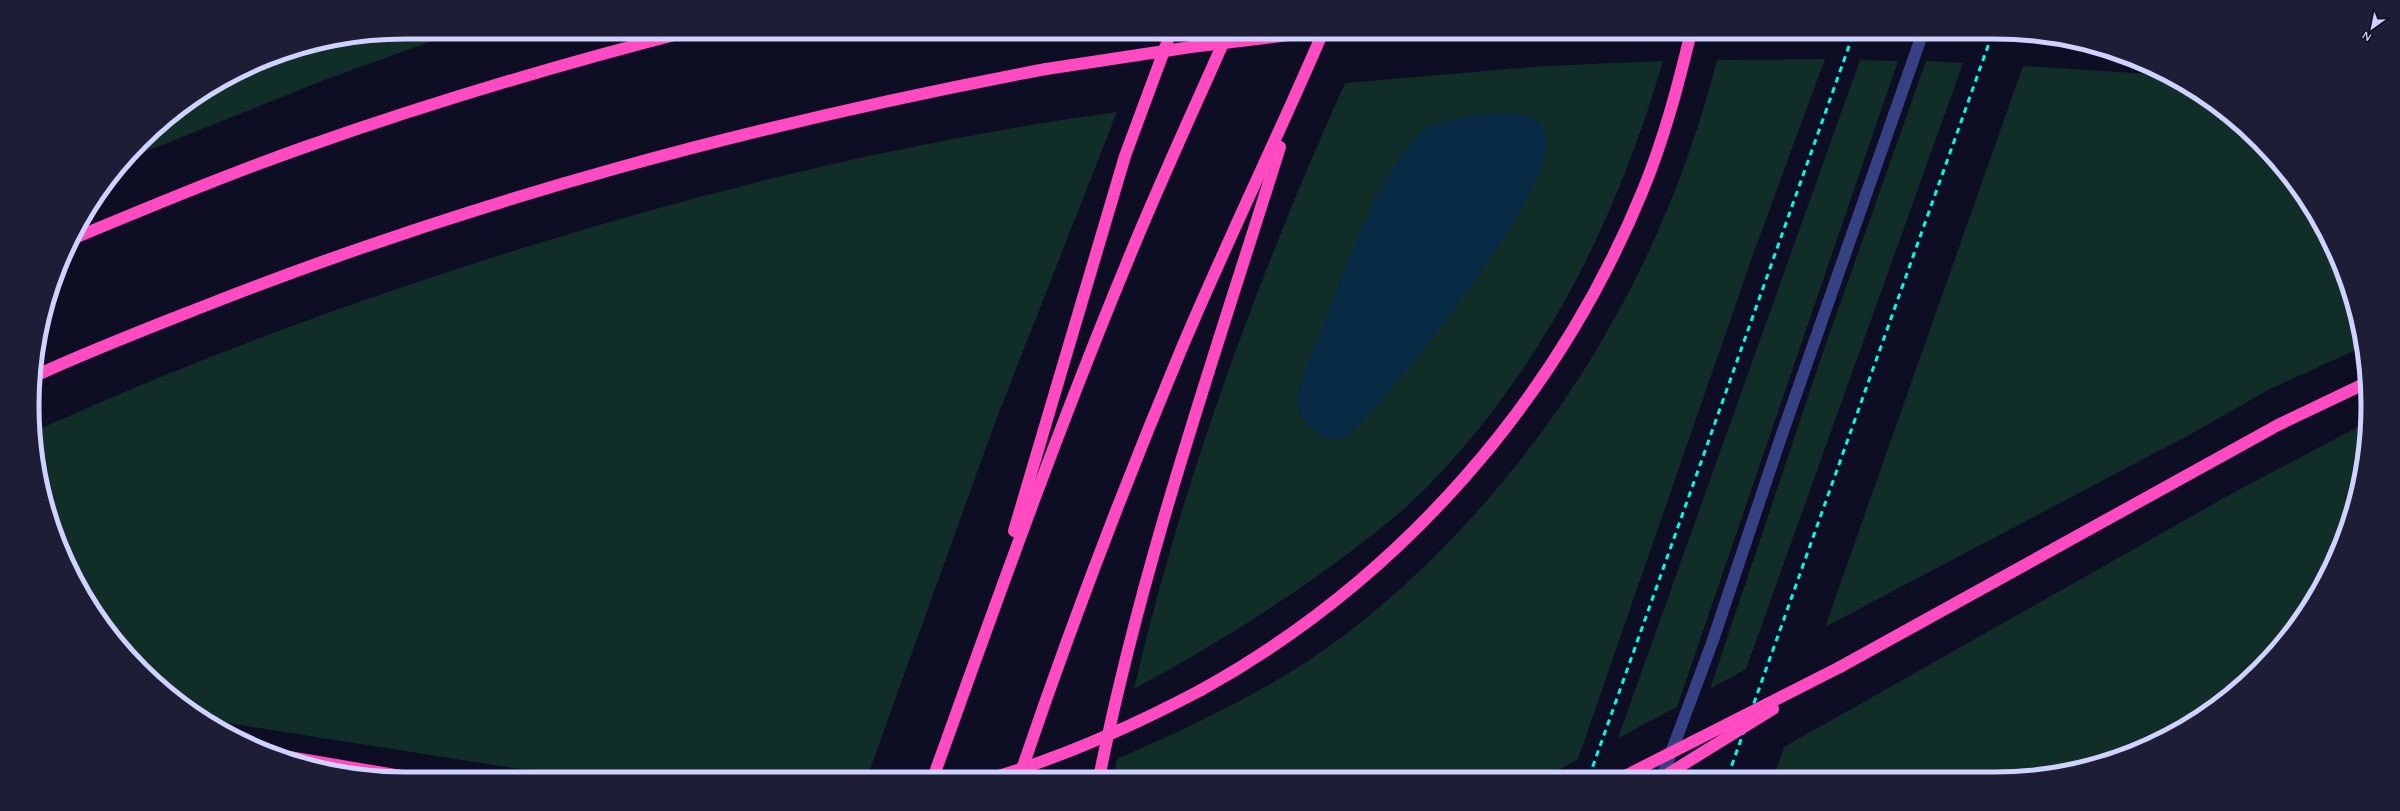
<svg xmlns="http://www.w3.org/2000/svg" width="2400" height="811" font-family="Quicksand,sans-serif">
  <style>
    .green { fill: #102d27 }
    .water { fill: #092a45 }
    .lines { fill: none; stroke-linecap: round; stroke-linejoin: round }
    .minor { stroke: #364184; stroke-width: 12 }
    .highway { stroke: #ff4ac1; stroke-width: 12 }
    .rail { stroke: #00fae5; stroke-width: 3; stroke-dasharray: 6 5; stroke-linecap: butt }
    .highway-bridge { stroke: #ff4ac1; stroke-width: 12 }
    .rim { fill: none; stroke: #cfd2ff; stroke-width: 5 }
  </style>
  <rect width="100%" height="100%" fill="#0d0d23"/>
  <g class="green">
    <path d="M 405,32 L 457,32 L 327,79 L 127,159 L 159,125 L 263,60 L 333,39 Z"/>
    <path d="M 1825,59 L 1755,249 L 1578,759 L 1546,777 L 1113,778 L 1117,759 C 1181,731 1246,701 1305,663 C 1363,625 1415,578 1462,528 C 1586,395 1672,236 1717,60 Z"/>
    <path d="M 1860,60 L 1898,61 L 1677,707 L 1618,738 Z"/>
    <path d="M 1663,61 C 1617,219 1544,367 1428,486 C 1404,511 1377,531 1350,552 C 1281,604 1210,648 1134,689 C 1182,482 1258,276 1345,83 L 1545,66 Z"/>
    <path d="M 1926,61 L 1963,63 L 1746,669 L 1710,689 L 1823,352 Z"/>
    <path d="M 2023,66 L 2167,75 L 2222,109 L 2275,159 L 2318,219 L 2348,285 L 2362,347 L 2268,390 L 2191,434 L 1825,627 Z"/>
    <path d="M 1117,112 L 996,420 L 869,772 L 817,778 L 600,777 L 513,768 L 208,720 L 198,716 L 142,670 L 95,613 L 45,502 L 33,432 C 183,364 334,308 491,258 C 695,193 904,141 1117,112 Z"/>
    <path d="M 2367,422 L 2355,502 L 2318,592 L 2241,686 L 2138,750 L 2043,776 L 1774,776 L 1784,747 L 2231,494 Z"/>
  </g>
  <path class="water" d="M 1509,113 C 1525,114 1542,117 1546,136 C 1556,192 1402,379 1361,423 C 1354,430 1345,439 1335,439 C 1320,440 1300,422 1298,407 C 1295,385 1314,349 1322,328 C 1344,273 1377,174 1420,133 C 1439,116 1483,115 1509,113 Z"/>
  <g class="lines">
    <path class="minor" d="M 1662,777 L 1712,643 L 1781,437 L 1923,32"/>
    <g class="highway">
      <path d="M 72,239 C 149,207 226,175 305,147 C 430,103 557,65 686,32"/>
      <path d="M 35,376 C 89,351 146,329 202,307 C 478,198 755,124 1046,69"/>
      <path d="M 1014,531 L 1125,156 L 1171,32"/>
      <path d="M 1840,667 L 2278,425 L 2366,383"/>
      <path d="M 1201,690 C 1400,580 1557,400 1643,190 C 1664,139 1678,86 1691,32"/>
      <path d="M 289,757 L 419,779"/>
      <path d="M 933,778 C 995,606 1056,434 1126,265 C 1158,186 1194,109 1228,32"/>
      <path d="M 1019,778 C 1068,633 1122,491 1181,350 C 1226,243 1277,139 1323,32"/>
      <path d="M 1099,778 C 1142,563 1215,355 1280,147"/>
    </g>
    <g class="rail">
      <path d="M 1728,776 L 1993,32"/>
      <path d="M 1589,777 L 1854,32"/>
    </g>
    <g class="highway-bridge">
      <path d="M 1046,69 L 1191,47 L 1314,32"/>
      <path d="M 1623,777 L 1840,667"/>
      <path d="M 1663,777 L 1773,709"/>
      <path d="M 992,778 C 1066,756 1133,726 1201,690"/>
    </g>
  </g>
  <path d="M0 0H2400V811H0ZM405 39H1995A366 366 0 0 1 2361 405V406A366 366 0 0 1 1995 772H405A366 366 0 0 1 39 406V405A366 366 0 0 1 405 39Z" fill="#1d1d35" fill-rule="evenodd"/>
  <path class="rim" d="M405 39H1995A366 366 0 0 1 2361 405V406A366 366 0 0 1 1995 772H405A366 366 0 0 1 39 406V405A366 366 0 0 1 405 39Z"/>
  <g transform="translate(2372 28) rotate(213)" stroke="#0d0d23" stroke-width="3" paint-order="stroke">
  <path d="M0-3L7 15L0 10L-7 15Z" fill="#cfd2ff"/>
  <text y="-6" font-size="11" font-weight="bold" text-anchor="middle" fill="#cfd2ff">N</text>
  </g>
</svg>
